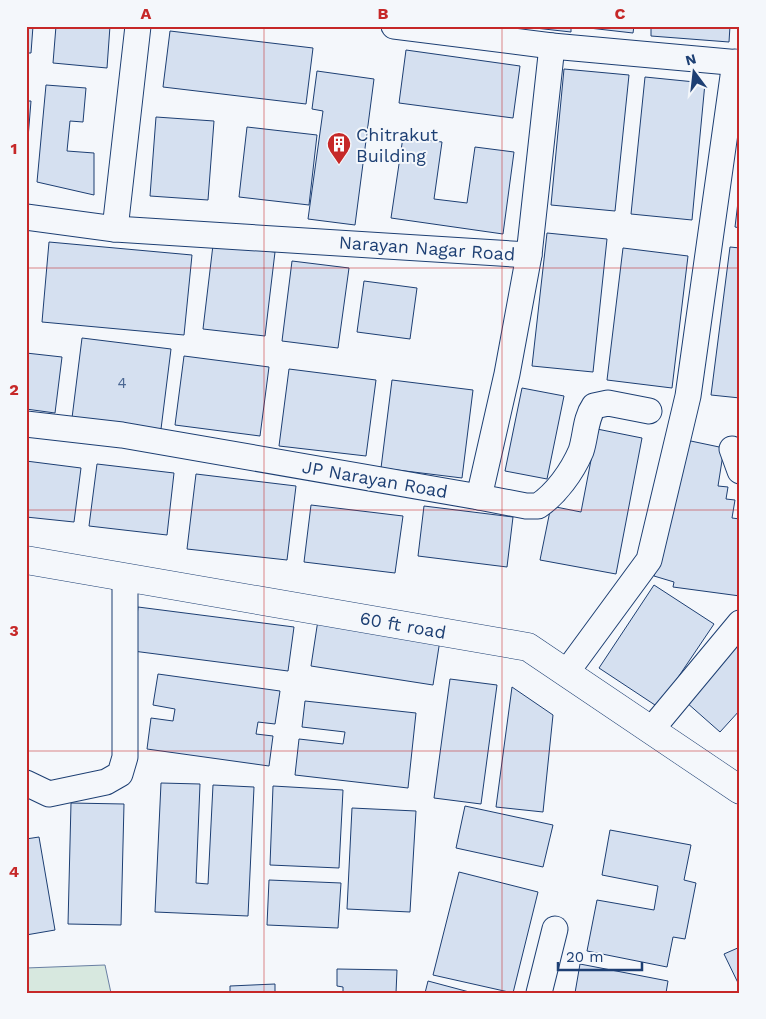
<svg xmlns="http://www.w3.org/2000/svg" width="766" height="1019" font-family="'Work Sans',sans-serif">
  <style>
    .green { fill: #d7e8df; stroke: #687fa3 }
    .building { fill: #d5e0f0; stroke: #1d3f73 }
    .lines { fill: none; stroke-linecap: round; stroke-linejoin: round }
    .street-casing { stroke: #1d3f73; stroke-width: 27 }
    .secondary-casing { stroke: #1d3f73; stroke-width: 29 }
    .street { stroke: #f4f7fb; stroke-width: 25 }
    .secondary { stroke: #f4f7fb; stroke-width: 28 }
    .grid { fill: none; stroke: #c62828; stroke-width: 1; stroke-opacity: 0.55 }
    .labels { text-anchor: middle; dominant-baseline: central; stroke-width: 4; stroke-linejoin: round; paint-order: stroke }
    .number-label { font-size: 15px; fill: #4b6792 }
    .poi-label { font-size: 18px; fill: #1d3f73; stroke: #f4f7fb; text-anchor: start }
    .street-label { font-size: 18px; fill: #1d3f73; stroke: #f4f7fb }
    .neatline { fill: none; stroke: #c62828; stroke-width: 2 }
    .grid-label { font-size: 16px; text-anchor: middle; font-weight: bold; fill: #c62828 }
  </style>
  <rect width="100%" height="100%" fill="#f4f7fb"/>
  <path class="green" d="M 105,965 L 111,993 L 26,993 L 26,968 Z"/>
  <g class="building">
    <path d="M 26,26 L 33,26 L 31,53 L 26,53 Z"/>
    <path d="M 56,26 L 110,26 L 107,68 L 53,63 Z"/>
    <path d="M 517,26 L 571,26 L 571,32 Z"/>
    <path d="M 589,26 L 634,26 L 633,33 L 589,28 Z"/>
    <path d="M 651,26 L 730,26 L 729,42 L 651,36 Z"/>
    <path d="M 170,31 L 313,48 L 306,104 L 163,87 Z"/>
    <path d="M 406,50 L 520,66 L 513,118 L 399,103 Z"/>
    <path d="M 564,69 L 629,75 L 615,211 L 551,205 Z"/>
    <path d="M 317,71 L 374,79 L 355,225 L 308,219 L 323,111 L 312,109 Z"/>
    <path d="M 645,77 L 705,83 L 692,220 L 631,214 Z"/>
    <path d="M 46,85 L 86,88 L 83,122 L 70,121 L 67,151 L 94,153 L 94,195 L 37,182 Z"/>
    <path d="M 26,101 L 31,101 L 26,163 Z"/>
    <path d="M 156,117 L 214,121 L 208,200 L 150,196 Z"/>
    <path d="M 247,127 L 317,135 L 309,205 L 239,197 Z"/>
    <path d="M 403,137 L 442,142 L 434,199 L 467,203 L 475,147 L 514,152 L 503,234 L 391,218 Z"/>
    <path d="M 740,185 L 740,228 L 735,227 Z"/>
    <path d="M 547,233 L 607,239 L 593,372 L 532,366 Z"/>
    <path d="M 49,242 L 192,255 L 184,335 L 42,322 Z"/>
    <path d="M 213,245 L 275,252 L 265,336 L 203,329 Z"/>
    <path d="M 730,247 L 740,248 L 740,398 L 711,395 Z"/>
    <path d="M 623,248 L 688,256 L 672,388 L 607,380 Z"/>
    <path d="M 292,261 L 349,268 L 338,348 L 282,341 Z"/>
    <path d="M 364,281 L 417,288 L 410,339 L 357,332 Z"/>
    <path d="M 82,338 L 171,349 L 161,429 L 72,418 Z"/>
    <path d="M 26,353 L 62,357 L 55,413 L 26,409 Z"/>
    <path d="M 184,356 L 269,367 L 260,436 L 175,425 Z"/>
    <path d="M 289,369 L 376,380 L 366,456 L 279,446 Z"/>
    <path d="M 392,380 L 473,390 L 462,478 L 381,468 Z"/>
    <path d="M 522,388 L 564,396 L 547,479 L 505,471 Z"/>
    <path d="M 597,429 L 642,438 L 616,574 L 540,560 L 551,506 L 581,512 Z"/>
    <path d="M 686,440 L 724,448 L 718,486 L 728,487 L 726,499 L 735,500 L 732,518 L 740,519 L 740,596 L 673,587 L 674,582 L 654,576 Z"/>
    <path d="M 26,461 L 81,468 L 74,522 L 26,517 Z"/>
    <path d="M 97,464 L 174,473 L 167,535 L 89,526 Z"/>
    <path d="M 196,474 L 296,486 L 287,560 L 187,549 Z"/>
    <path d="M 311,505 L 403,516 L 395,573 L 304,562 Z"/>
    <path d="M 424,506 L 513,517 L 507,567 L 418,556 Z"/>
    <path d="M 654,585 L 714,624 L 658,707 L 599,668 Z"/>
    <path d="M 138,607 L 294,627 L 288,671 L 133,651 Z"/>
    <path d="M 318,620 L 440,640 L 433,685 L 311,666 Z"/>
    <path d="M 736,646 L 740,649 L 740,710 L 720,732 L 686,702 Z"/>
    <path d="M 158,674 L 280,691 L 275,724 L 258,722 L 256,734 L 273,736 L 269,766 L 147,749 L 151,718 L 173,721 L 175,709 L 153,705 Z"/>
    <path d="M 450,679 L 497,685 L 481,804 L 434,798 Z"/>
    <path d="M 512,687 L 553,715 L 543,812 L 496,807 Z"/>
    <path d="M 305,701 L 416,713 L 408,788 L 295,775 L 299,739 L 343,744 L 345,732 L 302,727 Z"/>
    <path d="M 161,783 L 200,784 L 196,883 L 208,884 L 213,785 L 254,787 L 248,916 L 155,912 Z"/>
    <path d="M 273,786 L 343,790 L 339,868 L 270,865 Z"/>
    <path d="M 71,803 L 124,804 L 121,925 L 68,924 Z"/>
    <path d="M 465,806 L 553,825 L 543,867 L 456,848 Z"/>
    <path d="M 352,808 L 416,811 L 410,912 L 347,909 Z"/>
    <path d="M 610,830 L 691,845 L 684,880 L 696,883 L 685,939 L 673,937 L 667,967 L 587,951 L 597,900 L 654,910 L 658,886 L 602,875 Z"/>
    <path d="M 39,837 L 55,930 L 26,935 L 26,839 Z"/>
    <path d="M 459,872 L 538,892 L 513,993 L 433,975 Z"/>
    <path d="M 269,880 L 341,883 L 338,928 L 267,925 Z"/>
    <path d="M 740,947 L 740,987 L 724,954 Z"/>
    <path d="M 580,964 L 668,981 L 666,993 L 575,993 Z"/>
    <path d="M 337,969 L 397,970 L 396,993 L 343,993 L 343,987 L 337,986 Z"/>
    <path d="M 428,981 L 473,993 L 425,993 Z"/>
    <path d="M 275,984 L 275,993 L 230,993 L 230,986 Z"/>
  </g>
  <g class="lines">
    <g class="street-casing">
      <g id="street">
        <path d="M 394,26 L 552,46 L 740,63"/>
        <path d="M 26,217 L 115,229 L 529,255 L 552,46"/>
        <path d="M 115,229 L 138,26"/>
        <path d="M 26,424 L 122,435 L 479,497 L 507,374 L 529,255"/>
        <path d="M 732,449 L 740,471"/>
        <path d="M 479,497 L 526,506 L 538,506 C 556,494 572,472 581,451 C 586,436 585,419 594,406 L 608,403 L 649,411"/>
        <path d="M 566,673 L 649,560 L 688,396 L 735,62"/>
        <path d="M 651,730 L 740,623"/>
        <path d="M 26,783 L 49,794 L 106,782 L 120,774 L 125,757 L 125,577"/>
        <path d="M 539,993 L 555,929"/>
      </g>
    </g>
    <g class="secondary-casing">
      <path id="secondary" d="M 26,560 L 528,647 L 740,790"/>
    </g>
    <use href="#street" class="street"/>
    <use href="#secondary" class="secondary"/>
  </g>
  <path class="grid" d="M 264,26 L 264,993M 502,26 L 502,993M 26,268 L 740,268M 26,510 L 740,510M 26,751 L 740,751"/>
  <defs>
    <g id="building-pin" transform="scale(1.25)"><path d="M0 17L-7.5 6A9.5 9.5 0 1 1 7.5 6Z" fill="#c62828" stroke="#f4f7fb"/><path d="M-4-6H4V6H1V3H-1V6H-4ZM-2.5-4.3h1.7v1.8h-1.7ZM.8-4.3h1.7v1.8H.8ZM-2.5-1h1.7V.8h-1.7ZM.8-1h1.7V.8H.8Z" fill="#fff"/></g>
  </defs>
  <g fill-rule="evenodd">
    <use href="#building-pin" x="339" y="144"/>
  </g>
  <g class="labels">
    <g class="number-label">
      <text x="122" y="383">4</text>
    </g>
    <g class="poi-label">
      <text x="356" y="134">Chitrakut<tspan x="356" dy="21">Building</tspan></text>
    </g>
    <g class="street-label">
      <text transform="translate(427 248) rotate(4)">Narayan Nagar Road</text>
      <text transform="translate(375 479) rotate(10)">JP Narayan Road</text>
      <text transform="translate(403 625) rotate(10)">60 ft road</text>
    </g>
  </g>
  <rect width="766" height="1019" fill="none" stroke="#f4f7fb" stroke-width="55"/>
  <g transform="translate(694 72) rotate(345)" stroke="#f4f7fb" stroke-width="4" paint-order="stroke">
  <path d="M0-4L9 19L0 12L-9 19Z" fill="#1d3f73"/>
  <text y="-8" font-size="14" font-weight="bold" text-anchor="middle" fill="#1d3f73">N</text>
  </g>
  <path d="M558 962v8h84v-8" fill="none" stroke="#1d3f73" stroke-width="2.5"/>
  <text x="566" y="962" font-size="15" fill="#1d3f73" stroke="#f4f7fb" stroke-width="4" paint-order="stroke">20 m</text>
  <rect x="28" y="28" width="710" height="964" class="neatline"/>
  <g class="grid-label">
    <text x="146" y="19">A</text>
    <text x="383" y="19">B</text>
    <text x="620" y="19">C</text>
    <text x="14" y="154">1</text>
    <text x="14" y="395">2</text>
    <text x="14" y="636">3</text>
    <text x="14" y="877">4</text>
  </g>
</svg>
